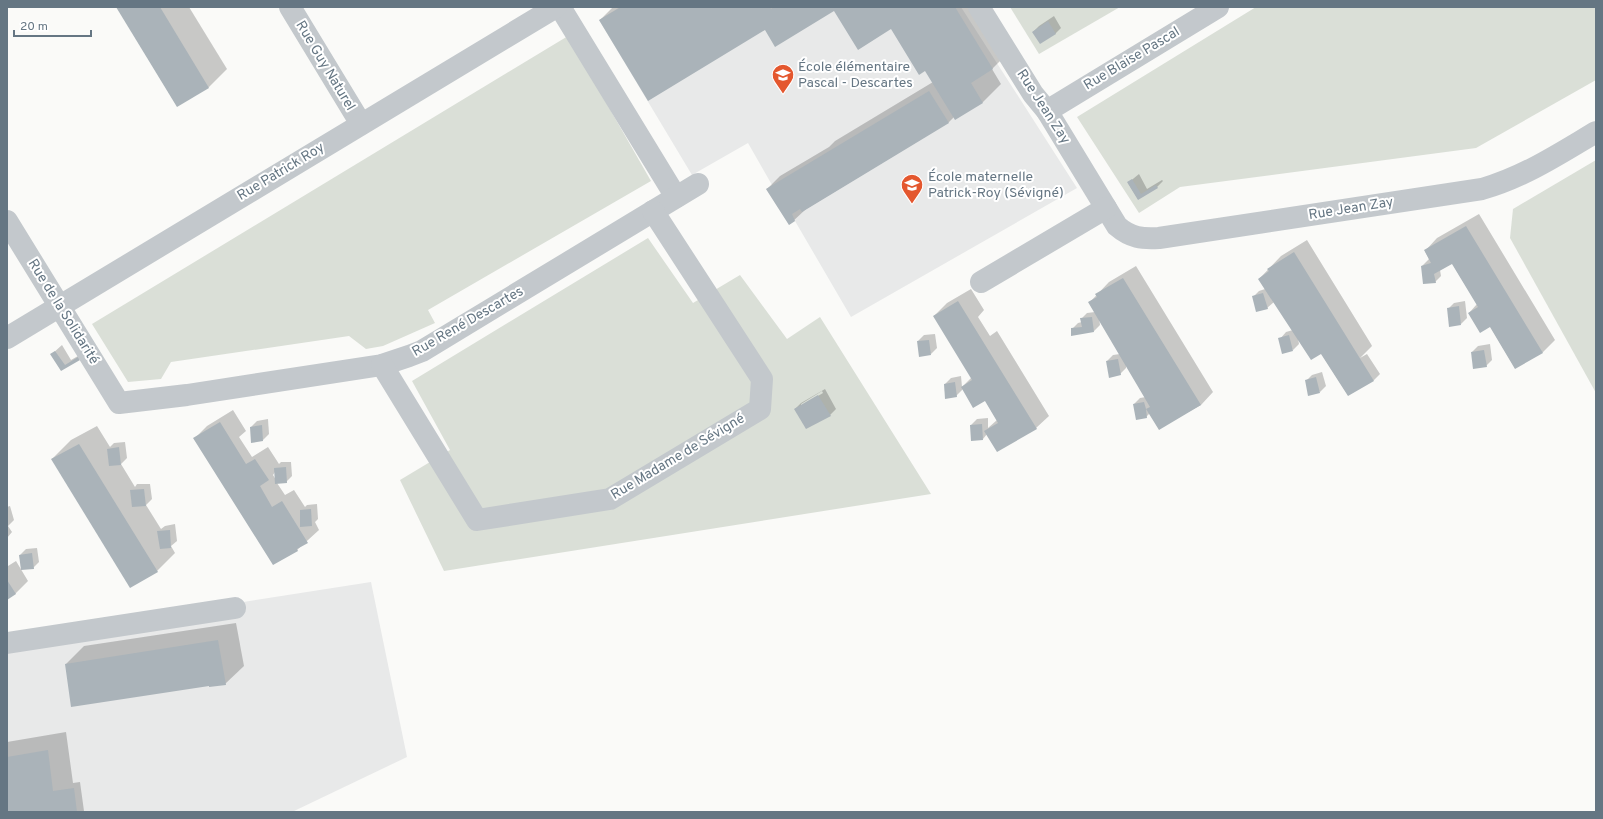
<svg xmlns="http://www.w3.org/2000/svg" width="1603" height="819" font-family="Overpass,sans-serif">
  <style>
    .built { fill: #e8e9e9 }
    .green { fill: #dadfd7 }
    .shadow { fill: #0003; fill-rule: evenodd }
    .building { fill: #aab3b9 }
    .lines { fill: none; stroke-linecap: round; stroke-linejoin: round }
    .minor { stroke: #c3c8cc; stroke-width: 22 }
    .labels { text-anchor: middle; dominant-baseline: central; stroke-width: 4; stroke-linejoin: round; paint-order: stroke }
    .street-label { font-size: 14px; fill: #657683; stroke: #fff }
    .poi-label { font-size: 14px; fill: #657683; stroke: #fff; text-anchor: start }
  </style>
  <rect width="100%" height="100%" fill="#fafaf8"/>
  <g class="built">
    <path d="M 620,7 L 961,7 L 1077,188 L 851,317 L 795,221 L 789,225 L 766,189 L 772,185 L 748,143 L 692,175 L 599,20 Z"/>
    <path d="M 371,582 L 407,757 L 292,812 L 7,812 L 7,639 Z"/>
  </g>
  <g class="green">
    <path d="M 1010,7 L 1120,7 L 1039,54 Z"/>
    <path d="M 1256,7 L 1596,7 L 1596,80 L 1476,148 L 1180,187 L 1139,213 L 1077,117 Z"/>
    <path d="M 568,36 L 651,181 L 428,310 L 435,323 L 383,346 L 366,349 L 349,336 L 171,362 L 161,379 L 128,382 L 92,324 Z"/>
    <path d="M 1596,160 L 1596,393 L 1510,238 L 1513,209 Z"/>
    <path d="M 648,238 L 693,303 L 740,275 L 787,339 L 820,317 L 931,494 L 444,571 L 400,480 L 450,450 L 412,381 Z"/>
  </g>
  <g class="shadow">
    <path d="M 117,7 L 189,7 L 227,69 L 209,87 L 177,106 Z"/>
    <path d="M 613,7 L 980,7 L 1005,56 L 992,69 L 1001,84 L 983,102 L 956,118 L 954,117 L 949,122 L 806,209 L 790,224 L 767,189 L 780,176 L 829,147 L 835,141 L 933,82 L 926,70 L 892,28 L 835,10 L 765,29 L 600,20 Z"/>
    <path d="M 1054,16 L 1061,28 L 1055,34 L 1033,32 L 1039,26 Z"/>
    <path d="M 1139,174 L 1147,189 L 1162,180 L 1163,181 L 1157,187 L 1138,199 L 1128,183 Z"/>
    <path d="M 1479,214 L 1555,340 L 1543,352 L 1515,368 L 1490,326 L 1469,313 L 1477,304 L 1452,263 L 1440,270 L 1441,276 L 1435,282 L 1422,266 L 1429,259 L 1425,251 L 1437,238 Z"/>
    <path d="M 1307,240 L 1371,344 L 1372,346 L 1360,358 L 1367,354 L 1380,374 L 1374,380 L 1348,395 L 1321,353 L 1298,338 L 1299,344 L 1293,350 L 1280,339 L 1286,332 L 1293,330 L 1274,302 L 1267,308 L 1253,297 L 1259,291 L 1265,289 L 1259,279 L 1281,256 Z"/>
    <path d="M 1136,266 L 1213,392 L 1201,405 L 1159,428 L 1150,413 L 1146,417 L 1134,404 L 1140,398 L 1146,397 L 1126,363 L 1126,368 L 1120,374 L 1107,361 L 1113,355 L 1120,354 L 1099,317 L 1100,325 L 1094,331 L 1072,329 L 1078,323 L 1082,322 L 1081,319 L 1087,313 L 1095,312 L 1090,302 L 1109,282 Z"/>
    <path d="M 971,289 L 984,310 L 978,317 L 990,336 L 997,331 L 1049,416 L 1036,428 L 987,434 L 983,439 L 971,425 L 977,419 L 988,418 L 988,428 L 997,420 L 985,400 L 963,389 L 956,396 L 945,384 L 951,378 L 961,376 L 962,387 L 972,377 L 934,316 L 947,303 Z"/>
    <path d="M 1465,301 L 1467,318 L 1461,324 L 1448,309 L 1454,303 Z"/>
    <path d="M 935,334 L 937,348 L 931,354 L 918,341 L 924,335 Z"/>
    <path d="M 1490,344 L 1492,360 L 1486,366 L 1472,352 L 1478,346 Z"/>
    <path d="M 62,345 L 71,360 L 85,352 L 86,353 L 61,370 L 52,354 Z"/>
    <path d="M 1322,372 L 1326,386 L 1320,392 L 1306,381 L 1312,375 Z"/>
    <path d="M 825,389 L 836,409 L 830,415 L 795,409 L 801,403 ZM 822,391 L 823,393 L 801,406 L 801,404 Z"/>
    <path d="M 233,410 L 246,431 L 239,437 L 252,457 L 268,447 L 279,464 L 281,462 L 291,462 L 292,476 L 286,482 L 277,483 L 285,495 L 294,490 L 305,507 L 307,505 L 317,504 L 318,519 L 315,522 L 319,530 L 297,550 L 194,439 L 207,426 ZM 275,472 L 276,480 L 273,475 Z"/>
    <path d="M 268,419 L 269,434 L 263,440 L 251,427 L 257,421 Z"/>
    <path d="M 97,426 L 110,447 L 114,443 L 125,442 L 127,458 L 121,464 L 135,487 L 137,484 L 150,484 L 152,499 L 146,505 L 161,529 L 165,526 L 175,524 L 177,541 L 171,546 L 175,553 L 157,571 L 52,459 L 71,440 Z"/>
    <path d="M 10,506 L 14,520 L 8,526 L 12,532 L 7,538 L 7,507 Z"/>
    <path d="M 37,548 L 39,562 L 33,568 L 20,555 L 26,549 Z"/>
    <path d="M 16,561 L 28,581 L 15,594 L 7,599 L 7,564 L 8,566 Z"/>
    <path d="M 236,623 L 244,666 L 225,684 L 209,685 L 66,664 L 84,646 Z"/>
    <path d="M 66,732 L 73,783 L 80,782 L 84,811 L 83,812 L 7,812 L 7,742 Z"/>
  </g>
  <g class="building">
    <path d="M 116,7 L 160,7 L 209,88 L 177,107 Z"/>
    <path d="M 621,7 L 770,7 L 771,9 L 774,7 L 955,7 L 993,69 L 971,83 L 983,103 L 955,120 L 925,71 L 919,75 L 891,29 L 858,50 L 834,11 L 775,47 L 765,30 L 648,101 L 599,20 Z"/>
    <path d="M 1048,21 L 1056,34 L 1040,44 L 1032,32 Z"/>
    <path d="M 929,91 L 949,123 L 802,212 L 800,209 L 792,214 L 795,221 L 789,225 L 766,189 Z"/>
    <path d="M 1132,179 L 1141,194 L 1156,185 L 1158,188 L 1138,200 L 1127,182 Z"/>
    <path d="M 1466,226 L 1543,353 L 1515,369 L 1490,327 L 1480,333 L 1468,313 L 1478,307 L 1452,264 L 1434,274 L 1436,283 L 1423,284 L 1421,266 L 1431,263 L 1424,250 Z"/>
    <path d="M 1294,252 L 1374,381 L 1348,396 L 1321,354 L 1311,360 L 1258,279 L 1269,271 L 1267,269 Z"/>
    <path d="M 1123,278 L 1201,405 L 1159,430 L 1146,409 L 1147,418 L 1136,420 L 1133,404 L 1144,402 L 1146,409 L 1150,407 L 1088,302 L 1097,297 L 1095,294 Z"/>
    <path d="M 1263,293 L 1268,309 L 1256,312 L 1252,296 Z"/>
    <path d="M 958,301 L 1037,429 L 997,452 L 984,431 L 998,423 L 985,401 L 973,408 L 961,387 L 972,380 L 933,316 Z"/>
    <path d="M 1459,306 L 1461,325 L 1449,327 L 1447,308 Z"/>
    <path d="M 1092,317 L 1094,332 L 1071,336 L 1071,328 L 1082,327 L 1080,318 Z"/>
    <path d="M 1289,335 L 1293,351 L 1282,354 L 1278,338 Z"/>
    <path d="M 929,340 L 931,355 L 919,357 L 917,341 Z"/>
    <path d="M 1484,350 L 1487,367 L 1473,369 L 1471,352 Z"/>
    <path d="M 55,351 L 65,365 L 78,357 L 80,360 L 61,371 L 50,354 Z"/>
    <path d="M 1118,359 L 1121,375 L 1109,378 L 1106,361 Z"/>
    <path d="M 1316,377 L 1320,393 L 1308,396 L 1305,380 Z"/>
    <path d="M 955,382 L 957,397 L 945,399 L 944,384 Z"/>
    <path d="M 818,395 L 831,416 L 806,429 L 794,409 Z"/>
    <path d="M 220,422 L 246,464 L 255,459 L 269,480 L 260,486 L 272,507 L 282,501 L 308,543 L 297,549 L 298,551 L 273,565 L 193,438 Z"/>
    <path d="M 982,424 L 983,440 L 971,441 L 970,425 Z"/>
    <path d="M 262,425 L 263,441 L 251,443 L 250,427 Z"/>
    <path d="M 79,444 L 158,572 L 130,588 L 51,459 Z"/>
    <path d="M 119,447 L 121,465 L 109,466 L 107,449 Z"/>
    <path d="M 286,467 L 287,483 L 275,484 L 274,468 Z"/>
    <path d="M 144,489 L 146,506 L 132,507 L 130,490 Z"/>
    <path d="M 311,509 L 312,526 L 300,527 L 300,510 Z"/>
    <path d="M 170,530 L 171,548 L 160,549 L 157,531 Z"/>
    <path d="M 32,553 L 34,569 L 21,570 L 19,555 Z"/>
    <path d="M 7,580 L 16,594 L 7,600 Z"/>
    <path d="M 218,640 L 226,685 L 209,687 L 209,686 L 71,707 L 65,664 Z"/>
    <path d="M 48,750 L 53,791 L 74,788 L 77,812 L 7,812 L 7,757 Z"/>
  </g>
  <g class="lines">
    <g class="minor">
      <path d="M 290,7 L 361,124"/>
      <path d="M 560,7 L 676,197"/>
      <path d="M 979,7 L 1033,94 L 1047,111 L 1117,226 C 1131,238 1142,239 1159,238 L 1482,189 C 1524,177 1559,154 1596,132"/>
      <path d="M 1047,111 L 1218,7"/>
      <path d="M 7,221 L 119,403 L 187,395 L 382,365 L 409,356 L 422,351 L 698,184"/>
      <path d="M 981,282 L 1106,208"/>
      <path d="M 7,338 L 556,7"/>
      <path d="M 382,365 L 477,520 L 610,499 L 760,409 L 762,379 L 653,211"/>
      <path d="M 7,643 L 235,608"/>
    </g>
  </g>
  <defs>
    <g id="school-pin" transform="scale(1.15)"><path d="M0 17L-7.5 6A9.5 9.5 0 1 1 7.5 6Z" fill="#e4572e" stroke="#fff"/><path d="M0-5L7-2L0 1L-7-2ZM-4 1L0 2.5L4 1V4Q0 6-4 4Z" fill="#fff"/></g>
  </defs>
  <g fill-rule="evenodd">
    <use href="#school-pin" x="783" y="75"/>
    <use href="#school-pin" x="912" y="185"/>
  </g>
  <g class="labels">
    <g class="street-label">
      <text transform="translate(1132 59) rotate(-31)">Rue Blaise Pascal</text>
      <text transform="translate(325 66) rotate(59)">Rue Guy Naturel</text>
      <text transform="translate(1043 107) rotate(57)">Rue Jean Zay</text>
      <text transform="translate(281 172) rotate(-31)">Rue Patrick Roy</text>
      <text transform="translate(1351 209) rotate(-9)">Rue Jean Zay</text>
      <text transform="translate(63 312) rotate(58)">Rue de la Solidarité</text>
      <text transform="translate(468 322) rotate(-30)">Rue René Descartes</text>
      <text transform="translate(678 457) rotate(-31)">Rue Madame de Sévigné</text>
    </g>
    <g class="poi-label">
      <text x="798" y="67">École élémentaire<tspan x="798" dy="16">Pascal - Descartes</tspan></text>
      <text x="928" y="177">École maternelle<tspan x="928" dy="16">Patrick-Roy (Sévigné)</tspan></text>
    </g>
  </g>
  <rect width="1603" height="819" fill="none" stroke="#657683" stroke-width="16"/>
  <path d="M14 30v6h77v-6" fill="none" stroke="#657683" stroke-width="2"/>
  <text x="20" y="30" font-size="12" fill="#657683" stroke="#ffffff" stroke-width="3" paint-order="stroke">20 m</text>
</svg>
